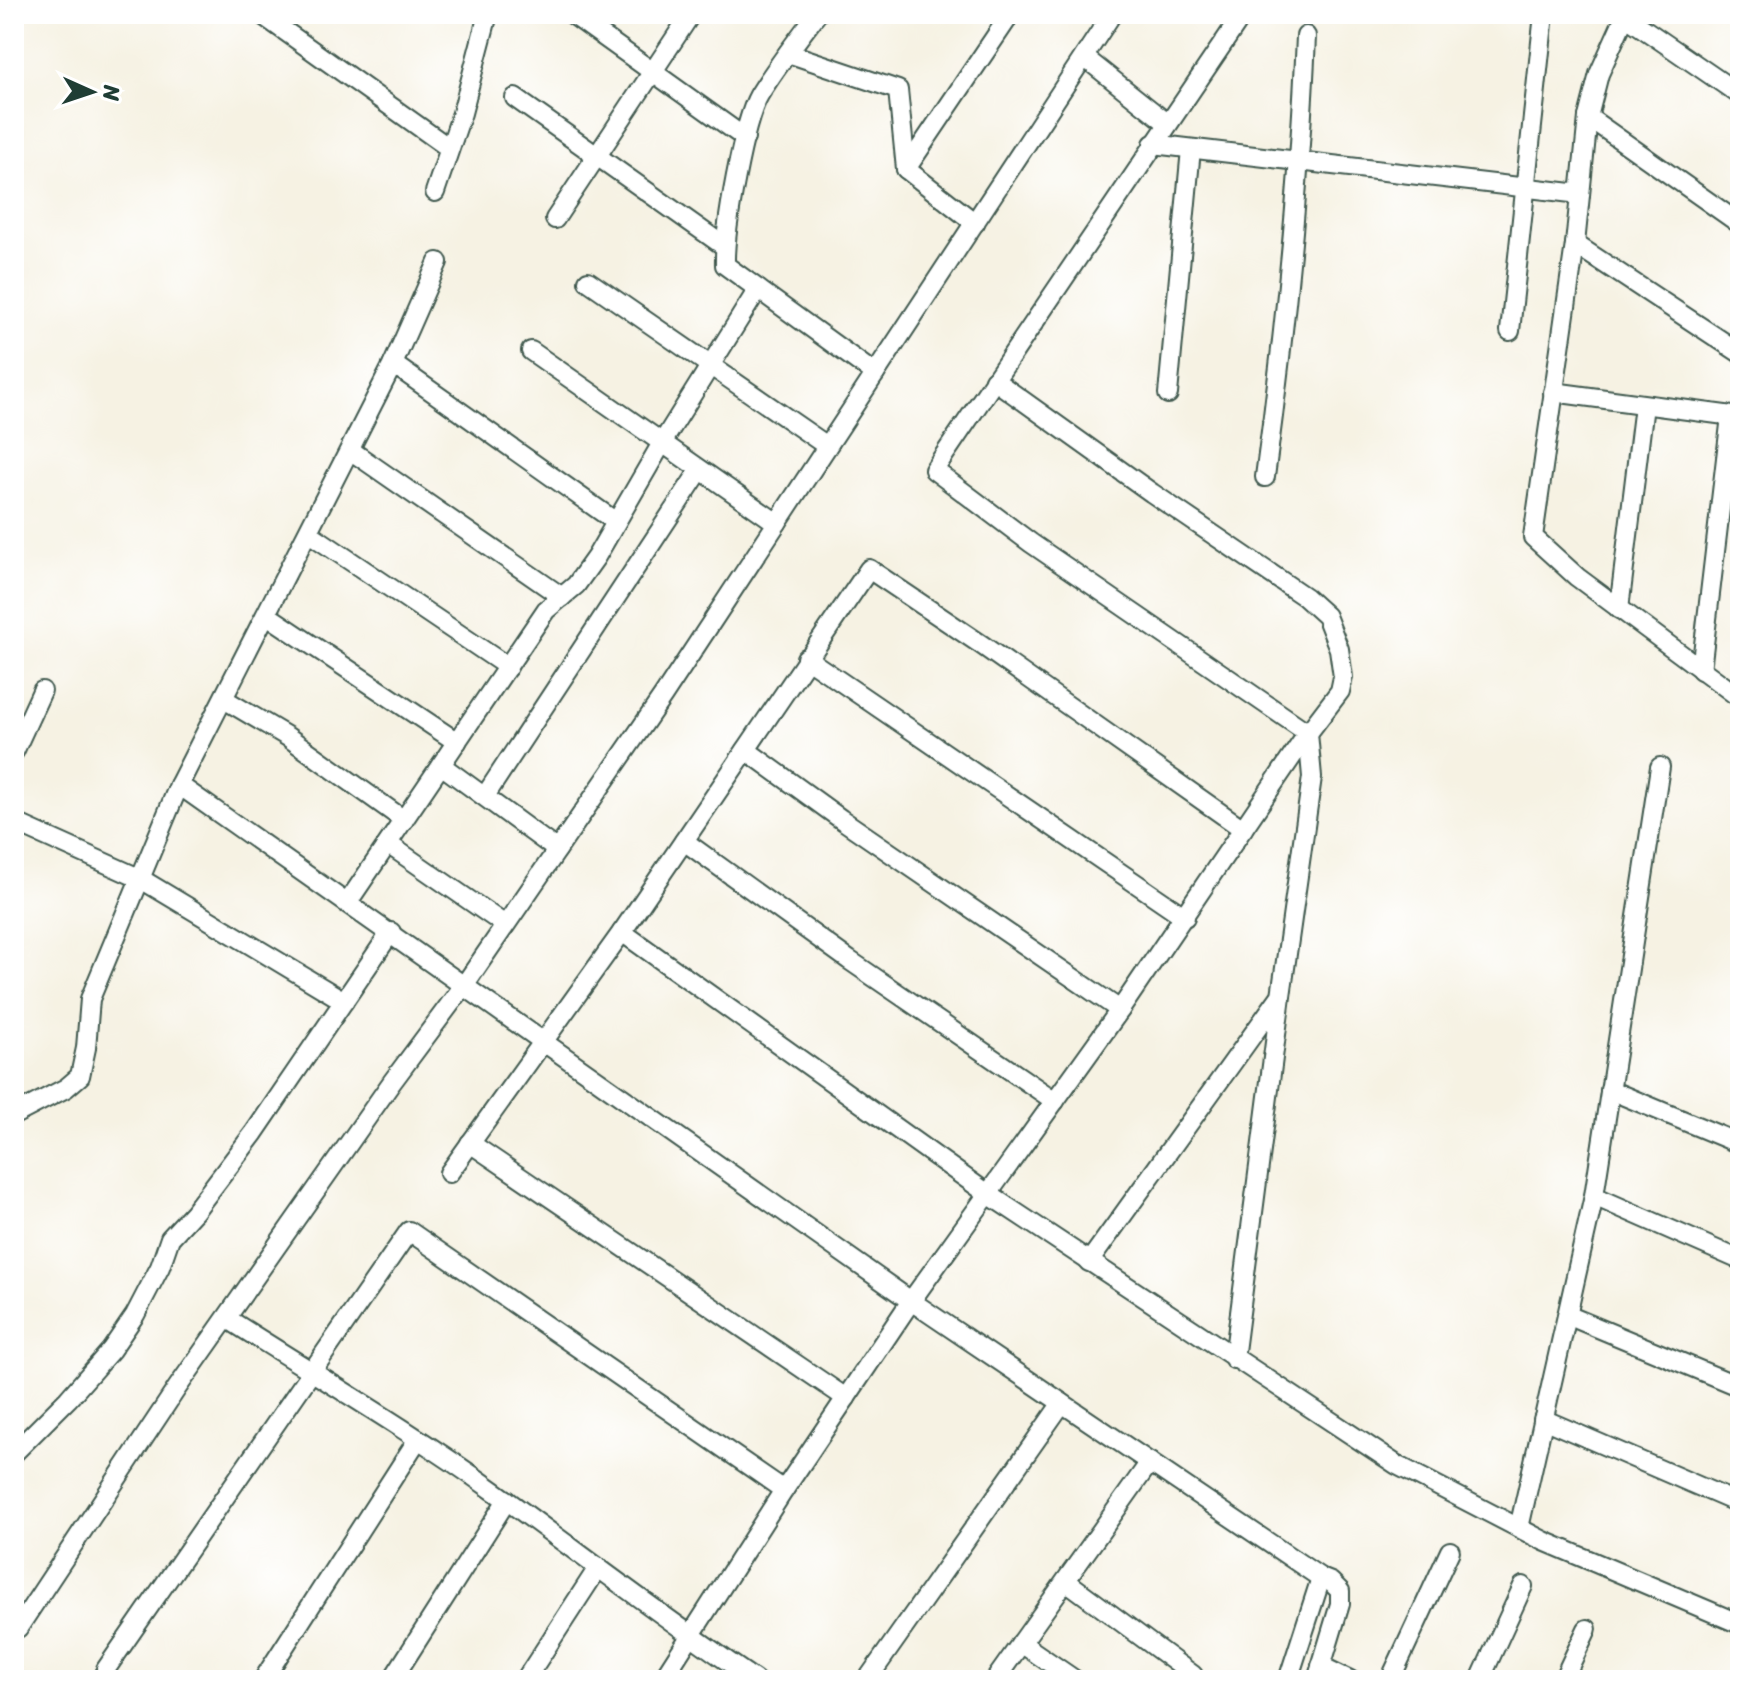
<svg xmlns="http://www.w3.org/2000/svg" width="1754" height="1694" font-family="Sriracha,sans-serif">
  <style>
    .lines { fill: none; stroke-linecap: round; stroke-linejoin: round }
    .minor-casing { stroke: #3f584e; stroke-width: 22 }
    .minor { stroke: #fff; stroke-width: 18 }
  </style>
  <rect width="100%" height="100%" fill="#fff"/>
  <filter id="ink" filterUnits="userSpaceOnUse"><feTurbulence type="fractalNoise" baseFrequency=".0125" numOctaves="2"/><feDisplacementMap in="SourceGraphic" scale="16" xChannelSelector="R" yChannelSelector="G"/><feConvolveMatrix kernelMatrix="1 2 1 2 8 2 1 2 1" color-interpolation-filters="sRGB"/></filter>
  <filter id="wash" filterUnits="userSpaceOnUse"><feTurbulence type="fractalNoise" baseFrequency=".006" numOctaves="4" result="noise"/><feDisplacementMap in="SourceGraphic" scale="32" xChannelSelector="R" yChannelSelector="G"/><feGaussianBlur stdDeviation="1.8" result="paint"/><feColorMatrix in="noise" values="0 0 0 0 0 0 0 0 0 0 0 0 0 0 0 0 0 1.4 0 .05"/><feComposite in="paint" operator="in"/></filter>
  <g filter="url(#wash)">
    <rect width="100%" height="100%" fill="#f6f2e3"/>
  </g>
  <g filter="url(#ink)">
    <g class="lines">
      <g class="minor-casing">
        <g id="minor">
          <path d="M 261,14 L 449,148"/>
          <path d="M 572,14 L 745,138"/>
          <path d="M 817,14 C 797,40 776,67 759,95 C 743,123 724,231 725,265 L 875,374"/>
          <path d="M 1626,14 L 1599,74 L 1588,117 L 1575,244 L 1533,537 L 1577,577 L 1740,698"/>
          <path d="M 1625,16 L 1740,95"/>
          <path d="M 788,53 L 898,90 L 906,169 L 975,223"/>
          <path d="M 1084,57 L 1167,123"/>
          <path d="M 515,98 L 724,246"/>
          <path d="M 1588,117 L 1740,224"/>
          <path d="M 1153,144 L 1580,194"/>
          <path d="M 906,169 L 1006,21"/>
          <path d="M 435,192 L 462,113 L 488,14"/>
          <path d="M 555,219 L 691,14"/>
          <path d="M 1575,244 L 1740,353"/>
          <path d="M 588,281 L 827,446"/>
          <path d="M 1510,331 L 1544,14"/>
          <path d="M 531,351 L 777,523"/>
          <path d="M 393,364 L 616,522"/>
          <path d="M 994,380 L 1152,493 L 1305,597 L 1326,616 L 1339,649 L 1343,677 L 1340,691 L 1308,733 L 1120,1010"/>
          <path d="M 1553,392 L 1740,417"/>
          <path d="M 1168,394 L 1191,149"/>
          <path d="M 350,450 L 562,597"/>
          <path d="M 1265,477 C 1285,330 1300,184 1306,36"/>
          <path d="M 309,533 L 508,667"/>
          <path d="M 1619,609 L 1644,405"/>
          <path d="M 267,615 L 457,742"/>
          <path d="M 806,658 L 1185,917"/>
          <path d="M 1701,670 L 1731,416"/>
          <path d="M 224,699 L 288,737 L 404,820"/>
          <path d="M 14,752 L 42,691"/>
          <path d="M 441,765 L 557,850"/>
          <path d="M 179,785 L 911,1301 L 1120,1010 L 841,819 L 746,750"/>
          <path d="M 485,796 L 700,470"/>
          <path d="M 14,822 L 141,879 L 344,1001"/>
          <path d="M 684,841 L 849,960 L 1055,1101"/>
          <path d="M 388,844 L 505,925"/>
          <path d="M 348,902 L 546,610 L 576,585 L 596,557 L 662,443 L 758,289"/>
          <path d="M 622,932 L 988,1194 L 1397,1465 L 1544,1541 L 1740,1624"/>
          <path d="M 1610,1090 L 1740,1144"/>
          <path d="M 14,1115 L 66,1088 L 80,1076 L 86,1048 L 90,999 L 179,785 L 393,364 L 438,262"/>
          <path d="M 470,1143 L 846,1398"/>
          <path d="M 449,1173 L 622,932 L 869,569 L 982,645 L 1243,829"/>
          <path d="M 1594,1196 L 1740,1260"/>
          <path d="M 1089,1262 L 1279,998"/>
          <path d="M 1567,1315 L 1740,1387"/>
          <path d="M 228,1319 C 317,1376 408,1429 494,1491 C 581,1554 666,1620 755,1680"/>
          <path d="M 1234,1359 L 1281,996 L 1312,777 L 1308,733 L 1031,543 L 934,470 L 1243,14"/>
          <path d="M 1543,1419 L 1740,1504"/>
          <path d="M 14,1453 L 68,1399 L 111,1350 L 135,1315 L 160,1267 L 170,1238 L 194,1212 L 254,1133 L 391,932"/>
          <path d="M 1519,1528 L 1594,1196 L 1660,767"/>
          <path d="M 1066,1581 L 1193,1675 L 1194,1680"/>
          <path d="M 18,1628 L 177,1388 L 392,1082 L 465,984 L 663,696 L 1112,14"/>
          <path d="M 1021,1643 L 1075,1680"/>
          <path d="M 1321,1666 L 1350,1680"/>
          <path d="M 106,1669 L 409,1231 L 784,1490"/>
          <path d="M 263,1680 L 418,1439"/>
          <path d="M 392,1680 L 507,1500"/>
          <path d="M 525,1680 L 598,1568"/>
          <path d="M 662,1680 L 784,1490 L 911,1301 L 1321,1578 L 1331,1582 L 1340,1591 L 1340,1604 L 1317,1680"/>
          <path d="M 867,1680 L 1062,1403"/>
          <path d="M 995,1680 L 1150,1462"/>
          <path d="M 1288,1680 L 1321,1578"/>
          <path d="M 1390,1680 L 1450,1551"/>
          <path d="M 1480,1680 L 1523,1586"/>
          <path d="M 1563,1680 L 1587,1629"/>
        </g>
      </g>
      <use href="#minor" class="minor"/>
    </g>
  </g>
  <rect width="1754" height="1694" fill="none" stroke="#fff" stroke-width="48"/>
  <g transform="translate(92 92) rotate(93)" stroke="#ffffff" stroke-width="6" paint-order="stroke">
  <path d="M0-6L14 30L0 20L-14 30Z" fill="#1f3d34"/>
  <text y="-12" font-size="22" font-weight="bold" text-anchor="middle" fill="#1f3d34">N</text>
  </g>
</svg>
